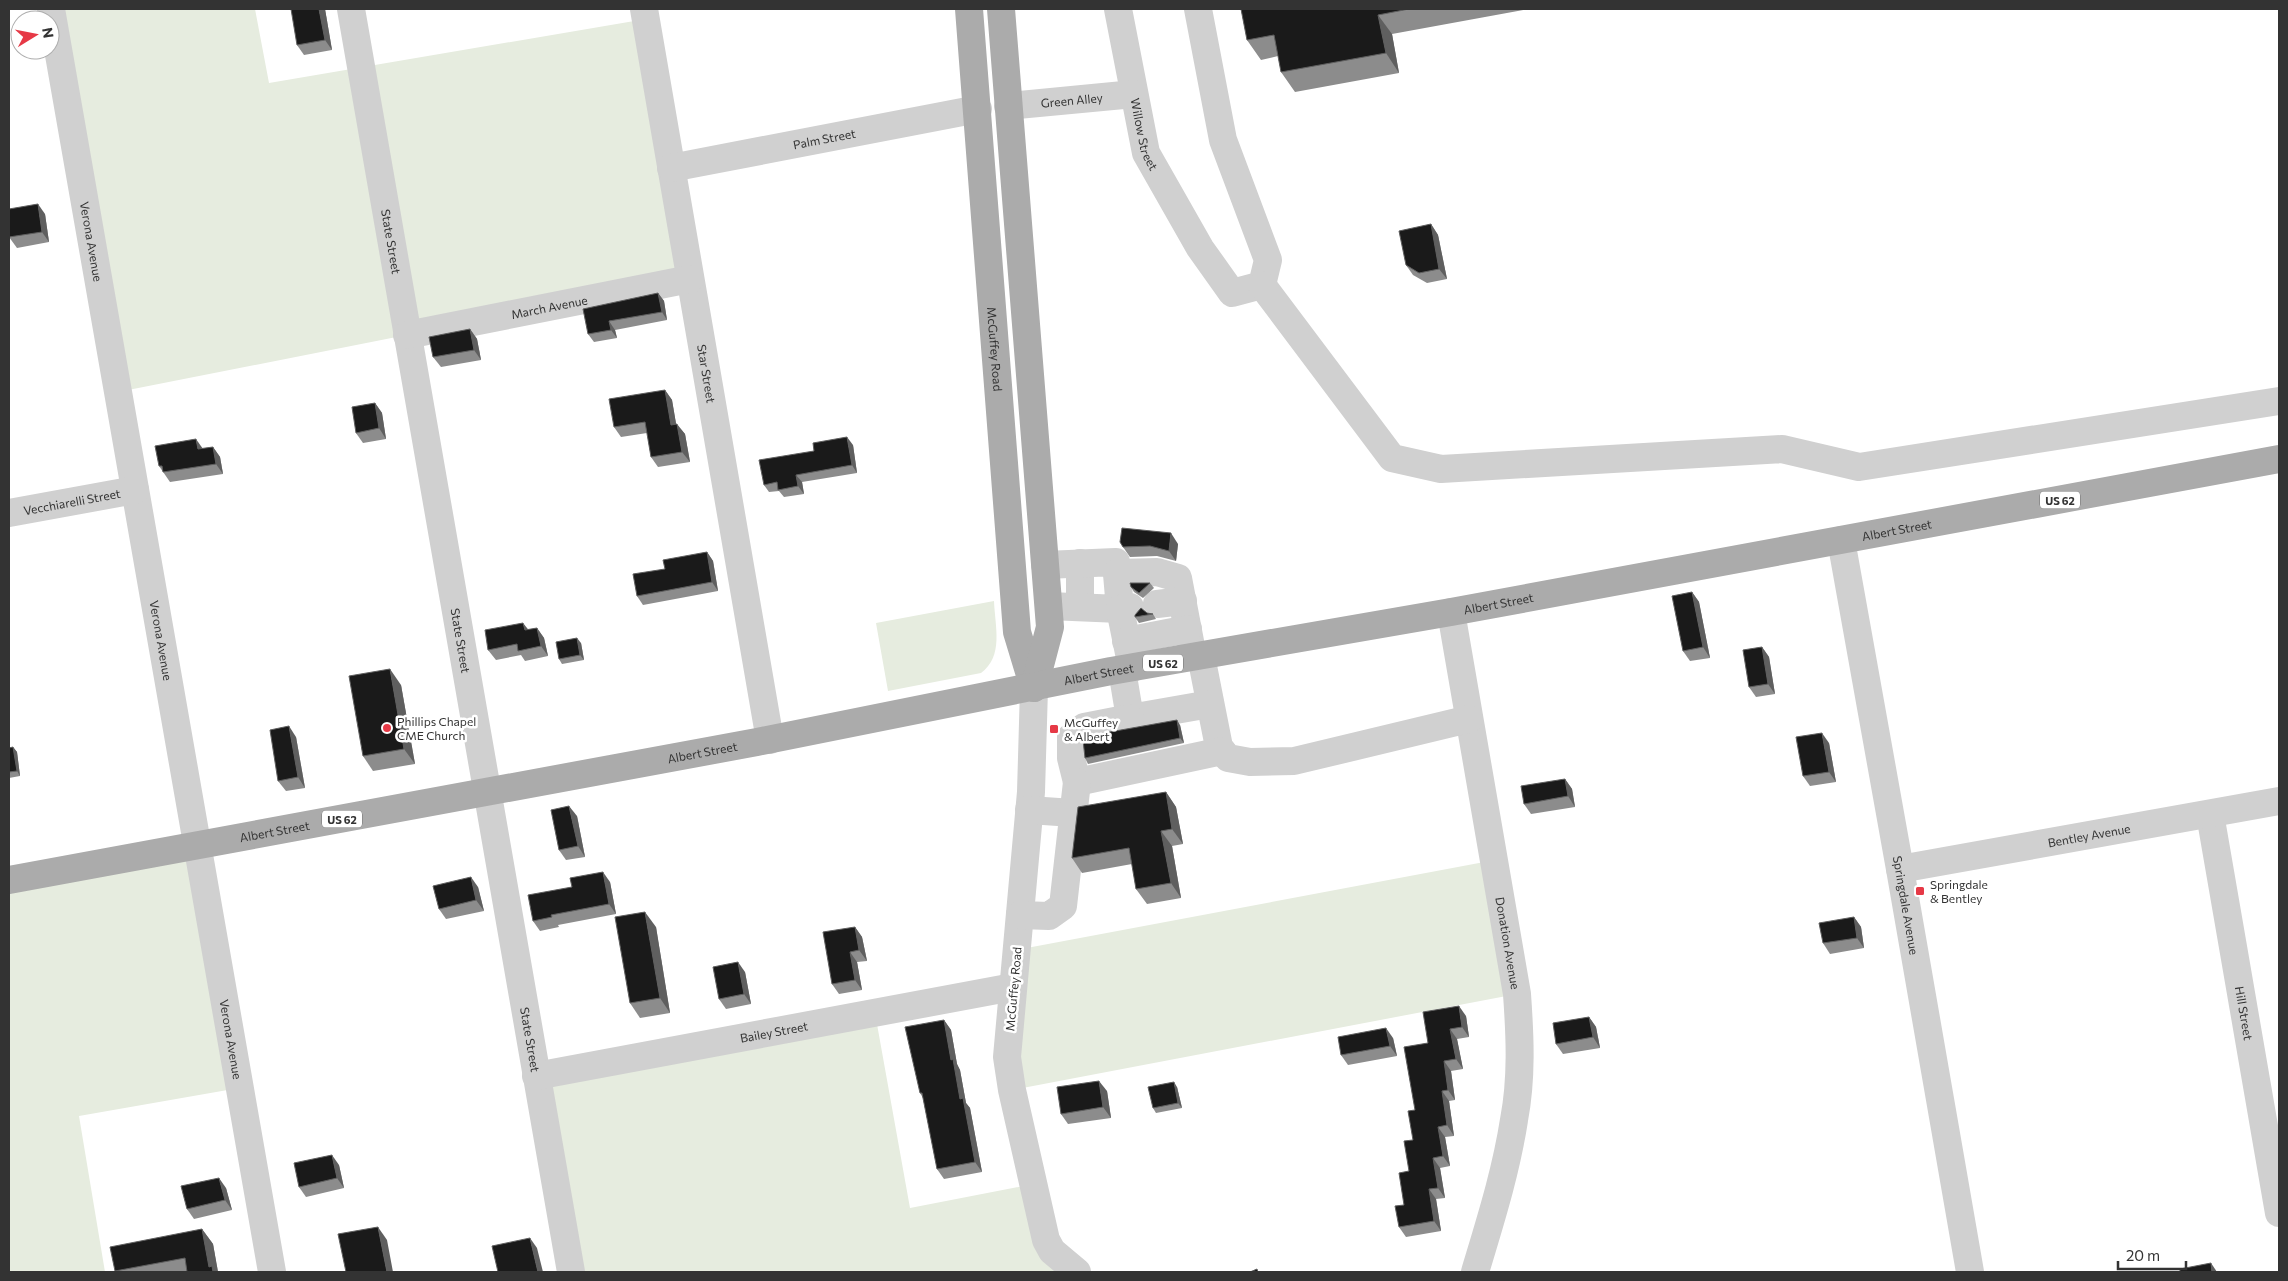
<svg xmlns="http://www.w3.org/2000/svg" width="2288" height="1281" font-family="Commissioner,sans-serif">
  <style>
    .green { fill: #e6ecdf }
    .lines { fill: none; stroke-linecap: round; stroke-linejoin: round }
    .minor { stroke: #d0d0d0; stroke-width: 28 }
    .major { stroke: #ababab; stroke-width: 28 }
    .wall { fill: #8c8c8c }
    .shaded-wall { fill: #5f5f5f }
    .building { fill: #1a1a1a; stroke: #5f5f5f }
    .poi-dot { fill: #e63946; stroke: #fff; stroke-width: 2 }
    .labels { text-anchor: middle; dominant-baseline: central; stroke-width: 5; stroke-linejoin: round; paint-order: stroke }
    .shield { fill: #fff; stroke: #707070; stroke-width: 1 }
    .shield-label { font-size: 11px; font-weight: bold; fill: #333 }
    .street-label { font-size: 12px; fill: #333; stroke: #fff }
    .poi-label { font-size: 12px; fill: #333; stroke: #fff; text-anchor: start }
  </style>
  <rect width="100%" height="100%" fill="#fff"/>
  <g class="green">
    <path d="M 51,9 L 255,9 L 269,83 L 646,19 L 690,279 L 118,392 Z"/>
    <path d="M 994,601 C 995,627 1004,656 981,673 L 888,691 L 876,623 Z"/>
    <path d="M 197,845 L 239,1088 L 79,1116 L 105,1272 L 9,1272 L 9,880 Z"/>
    <path d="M 1495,860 L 1517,994 L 1012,1090 L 1016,950 Z"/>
    <path d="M 875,1013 L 910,1208 L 1034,1184 L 1077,1272 L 571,1272 L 536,1076 Z"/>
  </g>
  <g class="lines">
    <g class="minor">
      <path id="s1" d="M 51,9 L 272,1272"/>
      <path id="s2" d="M 351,9 L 571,1272"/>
      <path id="s3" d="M 644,9 L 770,740"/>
      <path id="s4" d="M 1118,9 L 1146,153 L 1200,248 L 1232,293 L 1262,285 L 1268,260 L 1223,140 L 1198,9"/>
      <path id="s5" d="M 1008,106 L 1134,94"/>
      <path id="s6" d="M 671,168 L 978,109"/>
      <path d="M 1262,285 L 1392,458 L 1441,469 L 1782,449 L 1859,467 L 2279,401"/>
      <path id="s7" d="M 407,335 L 690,279"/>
      <path id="s8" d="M 9,513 L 135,490"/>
      <path id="s9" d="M 1841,540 L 1900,869 L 1970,1272"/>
      <path d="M 1080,563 L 1080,607"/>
      <path d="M 1045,565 L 1116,562 L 1120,609 L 1049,606"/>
      <path d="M 1117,573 L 1157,572 L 1178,578 L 1193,657"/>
      <path d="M 1157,604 L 1183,601"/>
      <path d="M 1130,607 L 1120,609 L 1132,668"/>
      <path id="s10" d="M 1451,612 L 1517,994 C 1520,1036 1522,1078 1514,1120 C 1506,1172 1490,1222 1475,1272"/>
      <path d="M 1126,641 L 1188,629"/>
      <path d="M 1201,656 L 1219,747 L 1228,758 L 1250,762 L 1294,761 L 1469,719"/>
      <path d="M 1122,670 L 1130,718 L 1210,704"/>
      <path d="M 1034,688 L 1031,792 L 1007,1057 L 1012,1090 L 1046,1240 L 1052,1251 L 1077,1272"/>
      <path d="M 1130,718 L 1084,727 L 1071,737 L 1071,758 L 1077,782 L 1222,751"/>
      <path d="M 1029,810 L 1073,813"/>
      <path id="s11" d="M 2210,814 L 2279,1213"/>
      <path id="s12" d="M 1900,869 L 2279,801"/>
      <path d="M 1020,915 L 1049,916 L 1063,906 L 1077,782"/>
      <path id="s13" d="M 536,1076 L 1013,987"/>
    </g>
    <g class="major">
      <path id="s14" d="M 969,9 L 1017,632 L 1034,688"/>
      <path d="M 1001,9 L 1050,627 L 1034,688"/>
      <path id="s15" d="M 9,880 L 757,742 L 1111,671 L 1451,612 L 2279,459"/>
    </g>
  </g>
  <g class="wall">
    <path d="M 325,9 L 332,50 L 304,55 L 297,45 Z"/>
    <path d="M 1241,9 L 1529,9 L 1392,34 L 1399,73 L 1295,92 L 1281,72 L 1278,56 L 1261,60 L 1247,40 Z"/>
    <path d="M 45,214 L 49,242 L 17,248 L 9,237 Z"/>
    <path d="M 1431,224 L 1438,235 L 1447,279 L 1427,283 L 1413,275 L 1406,265 Z"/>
    <path d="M 658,293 L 664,301 L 667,320 L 615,330 L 617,338 L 594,342 L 588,334 Z"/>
    <path d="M 470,329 L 477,339 L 481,360 L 441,367 L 433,357 Z"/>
    <path d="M 665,390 L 672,400 L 676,424 L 685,434 L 690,462 L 658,467 L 651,457 L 647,433 L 621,437 L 614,427 Z"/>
    <path d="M 375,403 L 382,413 L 386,439 L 363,443 L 356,433 Z"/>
    <path d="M 853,445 L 857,473 L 802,482 L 804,494 L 784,497 L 779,491 L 769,492 L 764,485 Z"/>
    <path d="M 213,447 L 220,457 L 223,474 L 170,482 L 159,466 L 203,449 Z"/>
    <path d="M 1178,544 L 1176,561 L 1157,556 L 1130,557 L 1123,547 Z"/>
    <path d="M 707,552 L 713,561 L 718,591 L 643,605 L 637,596 L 665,569 Z"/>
    <path d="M 1150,583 L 1154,588 L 1143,598 L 1134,592 L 1131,587 Z"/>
    <path d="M 1692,592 L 1699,602 L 1710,658 L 1690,661 L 1683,651 Z"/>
    <path d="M 1153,614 L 1156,619 L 1139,623 L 1135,617 Z"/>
    <path d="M 537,628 L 544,638 L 548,656 L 525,661 L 521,655 L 496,660 L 488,650 L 528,630 Z"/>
    <path d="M 581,643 L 584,660 L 562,664 L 559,659 Z"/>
    <path d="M 1762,647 L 1769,657 L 1775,694 L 1756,697 L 1749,687 Z"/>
    <path d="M 401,685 L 415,764 L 373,771 L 363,756 Z"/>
    <path d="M 1180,725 L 1184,743 L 1088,764 L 1085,758 Z"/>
    <path d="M 296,737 L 305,788 L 286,791 L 278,781 Z"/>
    <path d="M 1829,743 L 1836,782 L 1810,786 L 1803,776 Z"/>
    <path d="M 13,747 L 17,752 L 20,776 L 9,778 L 9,748 Z"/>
    <path d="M 1565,779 L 1572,789 L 1575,807 L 1531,814 L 1524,804 Z"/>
    <path d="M 1166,792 L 1176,807 L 1183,844 L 1172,846 L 1181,898 L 1147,904 L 1136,889 L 1132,864 L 1082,873 L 1072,858 Z"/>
    <path d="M 577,816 L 585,857 L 566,860 L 559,850 Z"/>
    <path d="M 610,882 L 616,914 L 558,925 L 559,927 L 540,931 L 533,921 Z"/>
    <path d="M 478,887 L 484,911 L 446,919 L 439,909 Z"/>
    <path d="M 1854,917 L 1861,927 L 1864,948 L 1830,954 L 1823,943 Z"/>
    <path d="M 656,927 L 670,1013 L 640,1018 L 630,1003 Z"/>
    <path d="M 855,927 L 862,937 L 867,961 L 857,962 L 862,990 L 839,994 L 832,984 Z"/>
    <path d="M 745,972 L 751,1004 L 726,1009 L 719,999 Z"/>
    <path d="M 1466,1016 L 1469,1037 L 1457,1039 L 1463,1069 L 1451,1071 L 1455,1100 L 1449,1101 L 1454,1136 L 1445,1137 L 1450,1166 L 1440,1168 L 1445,1198 L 1436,1199 L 1441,1231 L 1406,1237 L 1399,1227 L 1404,1205 L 1409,1171 L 1413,1140 L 1415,1110 L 1428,1043 Z"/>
    <path d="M 1589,1017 L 1596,1027 L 1600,1048 L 1563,1054 L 1556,1044 Z"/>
    <path d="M 944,1020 L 951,1030 L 957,1064 L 960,1070 L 966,1103 L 970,1108 L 982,1172 L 944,1179 L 937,1169 L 923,1098 L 920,1093 Z"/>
    <path d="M 1393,1038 L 1397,1056 L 1348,1065 L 1341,1055 Z"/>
    <path d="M 1177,1087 L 1182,1108 L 1156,1113 L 1153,1108 Z"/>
    <path d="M 1107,1091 L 1111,1118 L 1068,1124 L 1061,1114 Z"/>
    <path d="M 339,1165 L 344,1188 L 306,1197 L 299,1187 Z"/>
    <path d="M 226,1188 L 232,1210 L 194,1219 L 187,1209 Z"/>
    <path d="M 202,1229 L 213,1244 L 218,1272 L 115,1272 L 115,1271 Z"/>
  </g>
  <g class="shaded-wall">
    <path d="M 319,9 L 325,9 L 332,50 L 325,40 Z"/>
    <path d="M 1378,15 L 1392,34 L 1399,73 L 1386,53 Z"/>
    <path d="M 38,204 L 45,214 L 49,242 L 42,232 Z"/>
    <path d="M 1431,224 L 1438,235 L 1447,279 L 1439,269 Z"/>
    <path d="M 658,293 L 664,301 L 667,320 L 662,312 Z"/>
    <path d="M 609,321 L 615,330 L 617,338 L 611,330 Z"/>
    <path d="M 470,329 L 477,339 L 481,360 L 474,350 Z"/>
    <path d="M 665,390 L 672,400 L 678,435 L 671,425 Z"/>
    <path d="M 375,403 L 382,413 L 386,439 L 379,428 Z"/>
    <path d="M 677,424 L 685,434 L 690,462 L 682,452 Z"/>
    <path d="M 847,437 L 853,445 L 857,473 L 852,465 Z"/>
    <path d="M 196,439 L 203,449 L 198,449 Z"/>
    <path d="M 213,447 L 220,457 L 223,474 L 216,464 Z"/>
    <path d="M 796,475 L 802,482 L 804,494 L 798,486 Z"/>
    <path d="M 1171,533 L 1178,544 L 1176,561 L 1169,551 Z"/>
    <path d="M 707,552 L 713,561 L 718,591 L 712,582 Z"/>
    <path d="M 1692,592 L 1699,602 L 1710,658 L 1703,647 Z"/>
    <path d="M 523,623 L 531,633 L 525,630 Z"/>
    <path d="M 537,628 L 544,638 L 548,656 L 541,646 Z"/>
    <path d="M 577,638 L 581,643 L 584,660 L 580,655 Z"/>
    <path d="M 1762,647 L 1769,657 L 1775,694 L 1768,684 Z"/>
    <path d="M 390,669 L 401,685 L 415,764 L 404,749 Z"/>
    <path d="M 1177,720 L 1180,725 L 1184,743 L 1180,738 Z"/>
    <path d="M 289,726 L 296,737 L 305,788 L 298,777 Z"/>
    <path d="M 1822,733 L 1829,743 L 1836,782 L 1829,772 Z"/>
    <path d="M 13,747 L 17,752 L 20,776 L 17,771 Z"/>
    <path d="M 1565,779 L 1572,789 L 1575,807 L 1568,796 Z"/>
    <path d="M 1166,792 L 1176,807 L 1183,844 L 1172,829 Z"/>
    <path d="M 569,806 L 577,816 L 585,857 L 578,846 Z"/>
    <path d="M 1161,831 L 1172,846 L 1181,898 L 1171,883 Z"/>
    <path d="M 603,872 L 610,882 L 616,914 L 609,904 Z"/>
    <path d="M 471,877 L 478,887 L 484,911 L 476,900 Z"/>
    <path d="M 645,912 L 656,927 L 670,1013 L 660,998 Z"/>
    <path d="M 1854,917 L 1861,927 L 1864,948 L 1857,938 Z"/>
    <path d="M 855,927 L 862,937 L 867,961 L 859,950 Z"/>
    <path d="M 850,952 L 857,962 L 862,990 L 855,980 Z"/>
    <path d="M 738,962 L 745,972 L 751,1004 L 744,994 Z"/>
    <path d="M 1459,1006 L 1466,1016 L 1469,1037 L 1462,1027 Z"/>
    <path d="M 1589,1017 L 1596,1027 L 1600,1048 L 1593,1037 Z"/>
    <path d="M 944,1020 L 951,1030 L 957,1064 L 960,1070 L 966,1103 L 970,1108 L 982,1172 L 975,1162 L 951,1060 Z"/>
    <path d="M 1386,1028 L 1393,1038 L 1397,1056 L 1390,1046 Z"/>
    <path d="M 1450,1029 L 1457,1039 L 1463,1069 L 1456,1059 Z"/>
    <path d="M 1444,1061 L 1451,1071 L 1455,1100 L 1448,1090 Z"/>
    <path d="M 1099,1081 L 1107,1091 L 1111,1118 L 1103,1107 Z"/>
    <path d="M 1174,1082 L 1177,1087 L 1182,1108 L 1178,1103 Z"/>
    <path d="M 1442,1091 L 1449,1101 L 1454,1136 L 1447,1125 Z"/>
    <path d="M 1438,1127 L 1445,1137 L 1450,1166 L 1443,1156 Z"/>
    <path d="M 332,1155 L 339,1165 L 344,1188 L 337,1178 Z"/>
    <path d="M 1433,1158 L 1440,1168 L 1445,1198 L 1438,1188 Z"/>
    <path d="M 219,1178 L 226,1188 L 232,1210 L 225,1200 Z"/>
    <path d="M 1429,1189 L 1436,1199 L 1441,1231 L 1434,1221 Z"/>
    <path d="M 378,1227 L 387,1240 L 393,1272 L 387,1272 Z"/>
    <path d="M 202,1229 L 213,1244 L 218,1272 L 213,1272 L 209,1267 Z"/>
    <path d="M 530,1238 L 537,1248 L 543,1272 L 538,1272 Z"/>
    <path d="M 2211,1263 L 2217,1272 L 2212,1272 Z"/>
  </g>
  <g class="building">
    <path d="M 291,9 L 319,9 L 325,40 L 297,45 Z"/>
    <path d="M 1241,9 L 1409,9 L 1378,15 L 1386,53 L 1281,72 L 1274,35 L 1247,40 Z"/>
    <path d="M 38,204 L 42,232 L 9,237 L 9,209 Z"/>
    <path d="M 1431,224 L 1439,269 L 1419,273 L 1406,265 L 1399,231 Z"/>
    <path d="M 658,293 L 662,312 L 609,321 L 611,330 L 588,334 L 583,309 Z"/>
    <path d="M 470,329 L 474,350 L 433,357 L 429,337 Z"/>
    <path d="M 665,390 L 671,425 L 677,424 L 682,452 L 651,457 L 645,422 L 614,427 L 609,399 Z"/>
    <path d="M 375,403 L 379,428 L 356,433 L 352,407 Z"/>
    <path d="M 847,437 L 852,465 L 796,475 L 798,486 L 778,490 L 777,482 L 764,485 L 759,460 L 814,451 L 813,443 Z"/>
    <path d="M 196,439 L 198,449 L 213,447 L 216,464 L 163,472 L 162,466 L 159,466 L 155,446 Z"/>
    <path d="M 1122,528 L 1171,533 L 1169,551 L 1150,546 L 1123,547 L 1120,542 Z"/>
    <path d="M 707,552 L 712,582 L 637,596 L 633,574 L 665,569 L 663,560 Z"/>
    <path d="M 1130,583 L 1150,583 L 1139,593 L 1131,587 Z"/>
    <path d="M 1692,592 L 1703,647 L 1683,651 L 1672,596 Z"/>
    <path d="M 1141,608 L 1147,613 L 1153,614 L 1135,617 L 1135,615 Z"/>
    <path d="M 523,623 L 525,630 L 537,628 L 541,646 L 518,651 L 517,644 L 488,650 L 485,630 Z"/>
    <path d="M 577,638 L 580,655 L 559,659 L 556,642 Z"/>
    <path d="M 1762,647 L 1768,684 L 1749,687 L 1743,650 Z"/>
    <path d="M 390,669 L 404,749 L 363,756 L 349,676 Z"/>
    <path d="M 1177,720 L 1180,738 L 1085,758 L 1083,740 L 1087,736 Z"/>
    <path d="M 289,726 L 298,777 L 278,781 L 270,730 Z"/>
    <path d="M 1822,733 L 1829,772 L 1803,776 L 1796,737 Z"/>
    <path d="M 13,747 L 17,771 L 9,772 L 9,748 Z"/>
    <path d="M 1565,779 L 1568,796 L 1524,804 L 1521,786 Z"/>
    <path d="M 1166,792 L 1172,829 L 1161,831 L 1171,883 L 1136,889 L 1129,848 L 1072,858 L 1078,807 Z"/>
    <path d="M 569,806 L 578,846 L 559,850 L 551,810 Z"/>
    <path d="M 603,872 L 609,904 L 551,915 L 552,917 L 533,921 L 528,895 L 572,887 L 570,878 Z"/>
    <path d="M 471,877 L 476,900 L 439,909 L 433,886 Z"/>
    <path d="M 645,912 L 660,998 L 630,1003 L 615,917 Z"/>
    <path d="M 1854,917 L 1857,938 L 1823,943 L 1819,923 Z"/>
    <path d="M 855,927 L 859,950 L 850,952 L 855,980 L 832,984 L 823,932 Z"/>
    <path d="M 738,962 L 744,994 L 719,999 L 713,967 Z"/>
    <path d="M 1459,1006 L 1462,1027 L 1450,1029 L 1456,1059 L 1444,1061 L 1448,1090 L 1442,1091 L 1447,1125 L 1438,1127 L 1443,1156 L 1433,1158 L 1438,1188 L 1429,1189 L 1434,1221 L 1399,1227 L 1395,1206 L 1404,1205 L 1399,1173 L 1409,1171 L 1404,1141 L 1413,1140 L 1408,1111 L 1415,1110 L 1404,1047 L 1428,1043 L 1423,1012 Z"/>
    <path d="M 1589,1017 L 1593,1037 L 1556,1044 L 1553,1023 Z"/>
    <path d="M 944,1020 L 951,1060 L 953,1059 L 960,1099 L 963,1098 L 975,1162 L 937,1169 L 922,1093 L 920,1093 L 905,1027 Z"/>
    <path d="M 1386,1028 L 1390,1046 L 1341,1055 L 1338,1037 Z"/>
    <path d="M 1099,1081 L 1103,1107 L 1061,1114 L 1057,1087 Z"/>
    <path d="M 1174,1082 L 1178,1103 L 1153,1108 L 1148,1087 Z"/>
    <path d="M 332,1155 L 337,1178 L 299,1187 L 294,1163 Z"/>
    <path d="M 219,1178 L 225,1200 L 187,1209 L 181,1186 Z"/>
    <path d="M 378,1227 L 387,1272 L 342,1272 L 346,1272 L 338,1234 Z"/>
    <path d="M 202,1229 L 209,1267 L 212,1266 L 213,1272 L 187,1272 L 185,1258 L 115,1271 L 110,1247 Z"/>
    <path d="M 530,1238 L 538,1272 L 498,1272 L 492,1246 Z"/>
    <path d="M 2211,1263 L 2212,1272 L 2180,1272 L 2180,1269 Z"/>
    <path d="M 1257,1269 L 1258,1272 L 1250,1272 Z"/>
  </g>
  <g class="poi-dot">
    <circle cx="387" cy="728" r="5"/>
    <rect x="1049" y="724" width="10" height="10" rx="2.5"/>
    <rect x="1915" y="886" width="10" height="10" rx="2.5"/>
  </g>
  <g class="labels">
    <g class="shield">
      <rect x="2040" y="491.5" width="40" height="17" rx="4"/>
      <rect x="1143" y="654.5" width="40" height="17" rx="4"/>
      <rect x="322" y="810.5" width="40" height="17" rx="4"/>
    </g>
    <g class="shield-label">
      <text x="2060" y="500">US 62</text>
      <text x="1163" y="663">US 62</text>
      <text x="342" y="819">US 62</text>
    </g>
    <g class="street-label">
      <text stroke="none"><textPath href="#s5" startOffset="64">Green Alley</textPath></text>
      <text stroke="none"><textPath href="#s4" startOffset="128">Willow Street</textPath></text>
      <text stroke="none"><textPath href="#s6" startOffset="156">Palm Street</textPath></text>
      <text stroke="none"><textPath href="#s1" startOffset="236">Verona Avenue</textPath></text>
      <text stroke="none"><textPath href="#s2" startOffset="236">State Street</textPath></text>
      <text stroke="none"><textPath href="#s7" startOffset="145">March Avenue</textPath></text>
      <text stroke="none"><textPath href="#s14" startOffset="341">McGuffey Road</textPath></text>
      <text stroke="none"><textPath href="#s3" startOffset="370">Star Street</textPath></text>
      <text stroke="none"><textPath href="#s8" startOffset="64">Vecchiarelli Street</textPath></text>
      <text stroke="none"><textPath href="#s15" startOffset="1920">Albert Street</textPath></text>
      <text stroke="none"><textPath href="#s15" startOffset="1515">Albert Street</textPath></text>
      <text stroke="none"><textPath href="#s1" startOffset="641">Verona Avenue</textPath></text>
      <text stroke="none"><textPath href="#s2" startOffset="641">State Street</textPath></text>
      <text stroke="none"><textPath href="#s15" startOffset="1109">Albert Street</textPath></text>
      <text stroke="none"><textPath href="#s15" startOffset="705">Albert Street</textPath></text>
      <text stroke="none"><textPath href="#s15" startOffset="270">Albert Street</textPath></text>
      <text stroke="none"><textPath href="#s12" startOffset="192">Bentley Avenue</textPath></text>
      <text stroke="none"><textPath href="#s9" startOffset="371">Springdale Avenue</textPath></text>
      <text stroke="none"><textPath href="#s10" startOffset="336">Donation Avenue</textPath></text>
      <text transform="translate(1013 989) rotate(-85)">McGuffey Road</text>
      <text stroke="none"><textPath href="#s11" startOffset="202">Hill Street</textPath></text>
      <text stroke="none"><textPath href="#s13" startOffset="242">Bailey Street</textPath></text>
      <text stroke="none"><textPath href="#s1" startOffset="1046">Verona Avenue</textPath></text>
      <text stroke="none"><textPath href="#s2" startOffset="1046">State Street</textPath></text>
    </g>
    <g class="poi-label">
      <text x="397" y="721">Phillips Chapel<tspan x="397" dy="14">CME Church</tspan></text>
      <text x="1064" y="722">McGuffey<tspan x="1064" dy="14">&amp; Albert</tspan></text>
      <text x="1930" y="884">Springdale<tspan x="1930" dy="14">&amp; Bentley</tspan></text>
    </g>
  </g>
  <rect width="2288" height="1281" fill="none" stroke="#333333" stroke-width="20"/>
  <g transform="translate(35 35) rotate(80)"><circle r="24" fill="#ffffff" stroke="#adadad"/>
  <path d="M0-4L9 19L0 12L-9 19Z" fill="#e63946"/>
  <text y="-8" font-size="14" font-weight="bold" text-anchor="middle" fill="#333333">N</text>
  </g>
  <path d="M2118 1261v8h68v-8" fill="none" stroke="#333333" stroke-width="2.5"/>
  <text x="2126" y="1261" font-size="15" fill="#333333" stroke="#ffffff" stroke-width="4" paint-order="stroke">20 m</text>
</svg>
